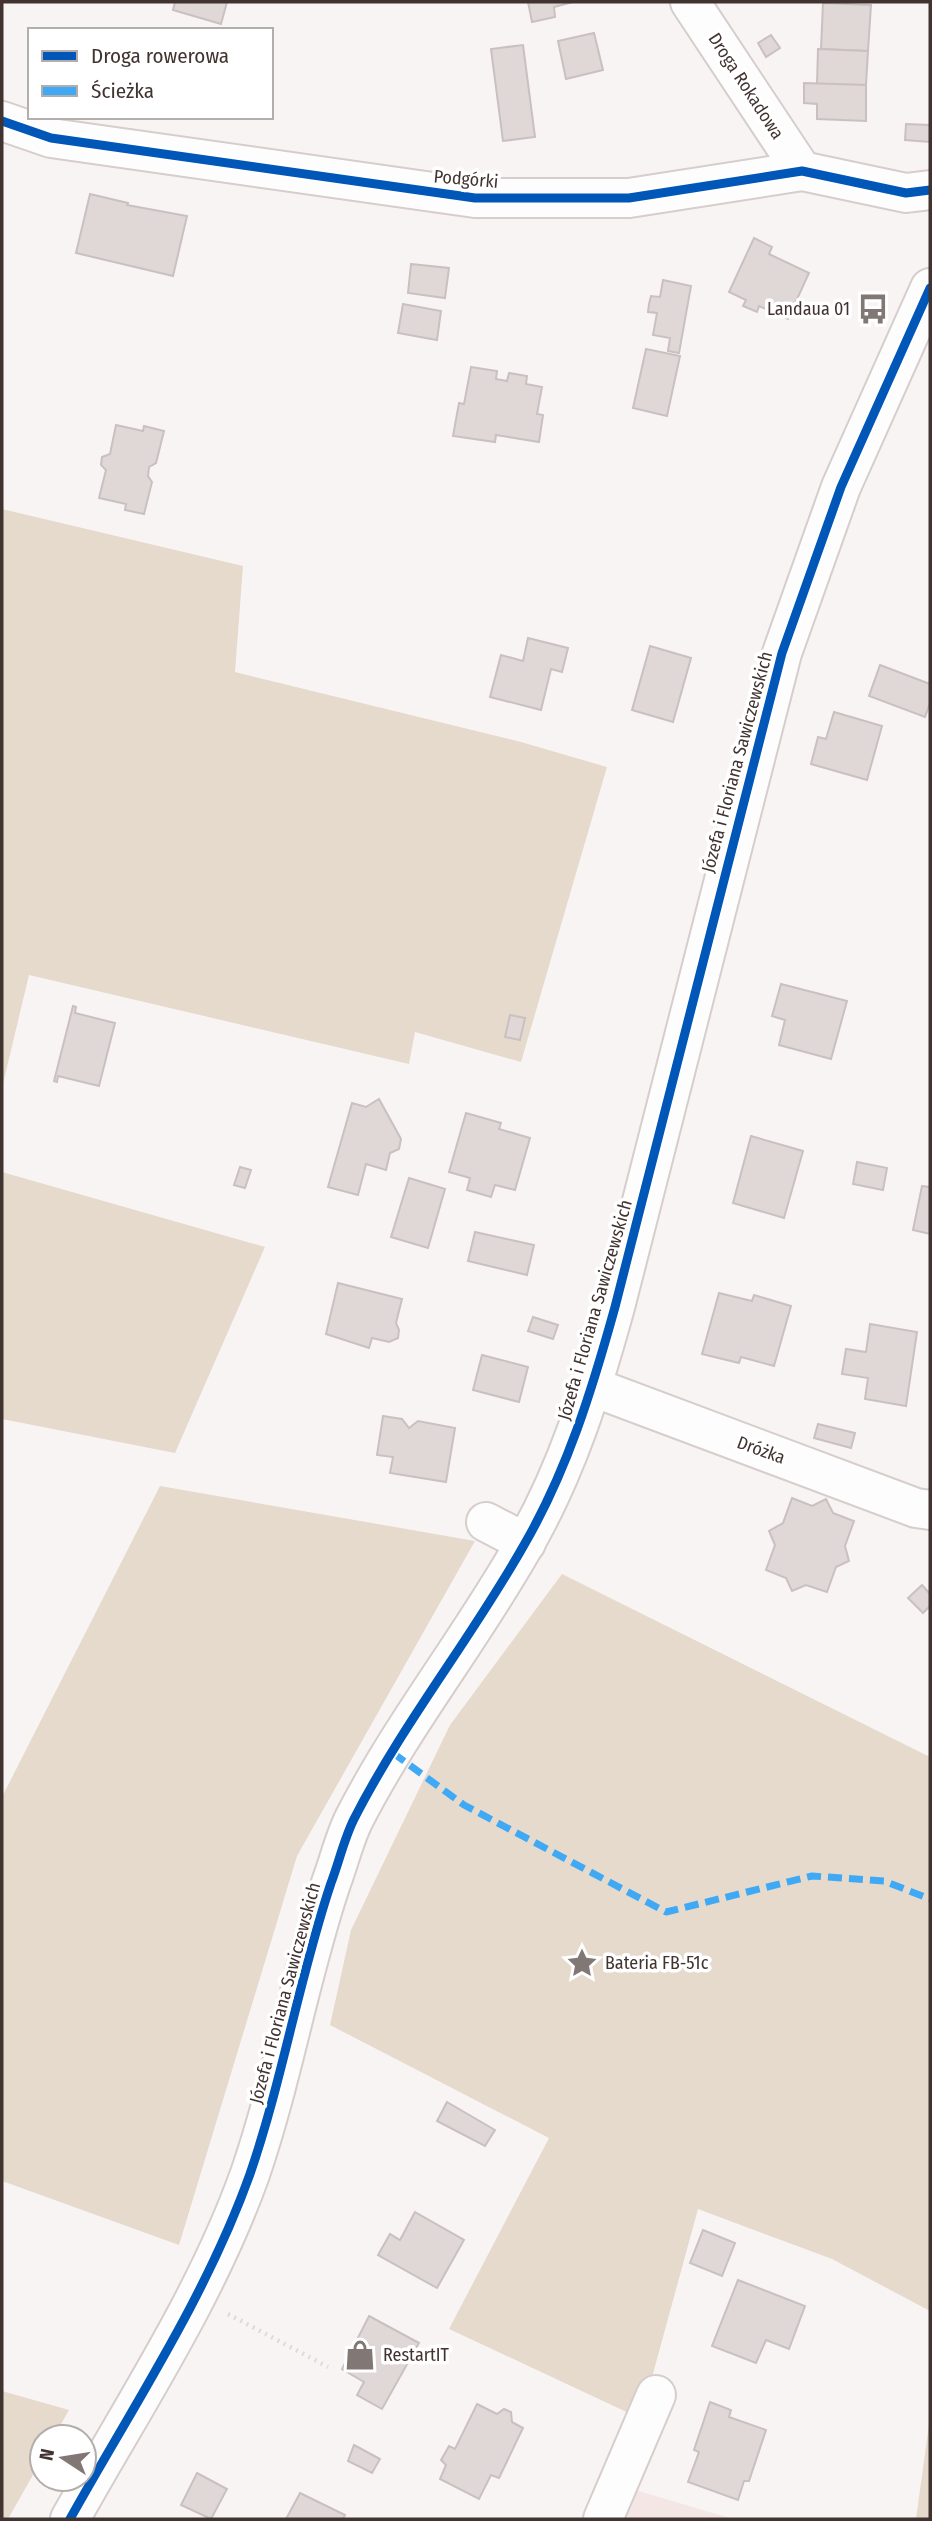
<svg xmlns="http://www.w3.org/2000/svg" width="932" height="2521" font-family="'Fira Sans Condensed',sans-serif">
  <style>
    .built { fill: #f3e6e4 }
    .green { fill: #e5dacc }
    .building { fill: #e0d7d7; stroke: #cac0c1; stroke-width: 2 }
    .lines { fill: none; stroke-linecap: round; stroke-linejoin: round }
    .minor-casing { stroke: #d6cdcc; stroke-width: 42 }
    .path { stroke: #dcdada; stroke-width: 4.5; stroke-dasharray: 2 5; stroke-linecap: butt }
    .minor { stroke: #fefdfd; stroke-width: 38 }
    .quiet { stroke: #3fa9f5; stroke-width: 7; stroke-dasharray: 14 7; stroke-linecap: butt }
    .cycleway-casing { stroke: #fff; stroke-width: 13 }
    .cycleway { stroke: #0057b8; stroke-width: 9 }
    .labels { text-anchor: middle; dominant-baseline: central; stroke-width: 7; stroke-linejoin: round; paint-order: stroke }
    .street-label { font-size: 18px; fill: #413330; stroke: #fff }
    .poi-label { font-size: 18px; fill: #413330; stroke: #fff; text-anchor: start }
  </style>
  <rect width="100%" height="100%" fill="#f9f4f4"/>
  <path class="built" d="M 632,2489 L 733,2519 L 619,2519 Z"/>
  <g class="green">
    <path d="M 2,509 L 243,566 L 235,672 L 521,742 L 607,767 L 521,1062 L 415,1032 L 409,1064 L 29,975 L 2,1088 Z"/>
    <path d="M 2,1172 L 265,1247 L 175,1453 L 2,1419 Z"/>
    <path d="M 160,1486 L 475,1541 L 297,1856 L 179,2245 L 2,2181 L 2,1797 Z"/>
    <path d="M 562,1574 L 930,1757 L 930,2311 L 832,2259 L 698,2209 L 651,2381 L 633,2415 L 449,2329 L 549,2138 L 330,2025 L 351,1930 L 450,1725 Z"/>
    <path d="M 2,2391 L 69,2410 L 54,2437 L 42,2437 L 42,2459 L 8,2519 L 2,2519 Z"/>
    <path d="M 930,2417 L 930,2519 L 916,2519 Z"/>
  </g>
  <g class="building">
    <path d="M 175,2 L 227,2 L 221,24 L 173,10 Z"/>
    <path d="M 528,2 L 573,2 L 554,7 L 555,17 L 532,22 Z"/>
    <path d="M 823,3 L 871,5 L 868,51 L 821,49 Z"/>
    <path d="M 594,33 L 603,70 L 566,79 L 558,41 Z"/>
    <path d="M 771,35 L 780,48 L 766,57 L 758,43 Z"/>
    <path d="M 523,45 L 535,137 L 503,141 L 491,49 Z"/>
    <path d="M 818,49 L 868,51 L 866,85 L 817,84 Z"/>
    <path d="M 804,83 L 866,85 L 866,121 L 817,119 L 817,104 L 804,103 Z"/>
    <path d="M 906,124 L 930,125 L 930,142 L 905,140 Z"/>
    <path d="M 90,194 L 128,203 L 127,205 L 187,216 L 173,276 L 76,253 Z"/>
    <path d="M 754,238 L 772,247 L 769,254 L 809,273 L 788,319 L 759,306 L 757,312 L 743,306 L 746,300 L 729,292 Z"/>
    <path d="M 411,264 L 449,268 L 445,298 L 408,293 Z"/>
    <path d="M 663,280 L 691,286 L 679,353 L 668,351 L 670,338 L 653,335 L 657,313 L 648,312 L 649,304 L 651,296 L 660,297 Z"/>
    <path d="M 403,304 L 441,311 L 437,340 L 398,333 Z"/>
    <path d="M 646,349 L 680,356 L 667,416 L 633,408 Z"/>
    <path d="M 471,367 L 497,371 L 496,379 L 507,381 L 509,373 L 527,376 L 526,384 L 542,387 L 537,414 L 543,415 L 539,442 L 496,435 L 495,442 L 453,436 L 459,403 L 464,404 Z"/>
    <path d="M 116,425 L 143,431 L 144,426 L 164,431 L 156,463 L 149,467 L 148,476 L 152,482 L 144,514 L 125,510 L 126,504 L 99,498 L 106,470 L 101,465 L 102,457 L 110,454 Z"/>
    <path d="M 528,638 L 568,648 L 562,672 L 551,669 L 541,710 L 490,697 L 501,655 L 523,661 Z"/>
    <path d="M 650,646 L 691,658 L 673,722 L 632,710 Z"/>
    <path d="M 880,665 L 930,684 L 930,703 L 925,717 L 869,696 Z"/>
    <path d="M 834,712 L 882,726 L 867,780 L 811,764 L 818,737 L 826,739 Z"/>
    <path d="M 781,984 L 847,1001 L 831,1059 L 779,1045 L 785,1020 L 772,1016 Z"/>
    <path d="M 73,1006 L 76,1007 L 75,1013 L 115,1023 L 99,1086 L 58,1076 L 57,1082 L 54,1081 Z"/>
    <path d="M 510,1015 L 525,1018 L 520,1040 L 505,1037 Z"/>
    <path d="M 379,1099 L 401,1139 L 399,1149 L 390,1153 L 386,1170 L 366,1164 L 358,1195 L 328,1187 L 352,1103 L 366,1107 Z"/>
    <path d="M 466,1113 L 501,1123 L 499,1129 L 530,1138 L 515,1190 L 495,1185 L 491,1197 L 467,1190 L 470,1178 L 449,1172 Z"/>
    <path d="M 751,1136 L 803,1151 L 784,1218 L 733,1203 Z"/>
    <path d="M 857,1162 L 887,1168 L 883,1190 L 853,1184 Z"/>
    <path d="M 240,1167 L 251,1170 L 245,1188 L 234,1185 Z"/>
    <path d="M 409,1178 L 445,1189 L 428,1248 L 391,1237 Z"/>
    <path d="M 922,1186 L 930,1187 L 930,1234 L 913,1230 Z"/>
    <path d="M 475,1232 L 534,1245 L 527,1275 L 468,1261 Z"/>
    <path d="M 338,1283 L 402,1299 L 396,1323 L 399,1330 L 398,1338 L 389,1342 L 372,1338 L 369,1348 L 326,1334 Z"/>
    <path d="M 719,1293 L 752,1301 L 754,1295 L 791,1306 L 774,1366 L 741,1357 L 739,1363 L 702,1354 Z"/>
    <path d="M 533,1317 L 558,1325 L 553,1339 L 528,1331 Z"/>
    <path d="M 870,1324 L 917,1332 L 906,1406 L 865,1399 L 868,1378 L 842,1374 L 846,1349 L 866,1352 Z"/>
    <path d="M 482,1355 L 528,1367 L 519,1402 L 473,1390 Z"/>
    <path d="M 383,1416 L 402,1419 L 409,1428 L 418,1421 L 455,1428 L 446,1482 L 390,1473 L 393,1457 L 377,1455 Z"/>
    <path d="M 818,1424 L 855,1433 L 851,1448 L 814,1438 Z"/>
    <path d="M 792,1498 L 812,1506 L 826,1499 L 833,1513 L 854,1521 L 845,1546 L 849,1561 L 836,1567 L 827,1592 L 806,1585 L 792,1591 L 786,1578 L 766,1570 L 775,1545 L 769,1531 L 783,1523 Z"/>
    <path d="M 922,1585 L 930,1594 L 930,1606 L 923,1613 L 908,1598 Z"/>
    <path d="M 447,2102 L 495,2130 L 485,2146 L 437,2121 Z"/>
    <path d="M 415,2212 L 464,2240 L 437,2288 L 378,2255 L 390,2234 L 400,2240 Z"/>
    <path d="M 703,2230 L 735,2243 L 722,2276 L 690,2263 Z"/>
    <path d="M 738,2280 L 805,2306 L 789,2349 L 766,2340 L 756,2363 L 712,2346 Z"/>
    <path d="M 369,2316 L 419,2343 L 382,2409 L 357,2395 L 364,2382 L 342,2369 Z"/>
    <path d="M 710,2402 L 731,2410 L 729,2417 L 766,2430 L 749,2481 L 744,2481 L 738,2500 L 688,2482 L 699,2452 L 694,2450 Z"/>
    <path d="M 477,2404 L 497,2414 L 504,2409 L 511,2412 L 512,2422 L 523,2428 L 499,2478 L 491,2475 L 479,2499 L 440,2479 L 446,2465 L 441,2460 L 449,2446 L 455,2449 Z"/>
    <path d="M 354,2445 L 380,2459 L 372,2473 L 348,2461 Z"/>
    <path d="M 197,2473 L 227,2489 L 211,2519 L 181,2505 Z"/>
    <path d="M 300,2493 L 345,2515 L 343,2519 L 286,2519 Z"/>
  </g>
  <g class="lines">
    <g class="minor-casing">
      <g id="minor">
        <path d="M 690,2 L 802,171"/>
        <path d="M 2,121 L 51,138 L 475,198 L 629,198 L 802,171 L 906,193 L 930,190"/>
        <path d="M 593,1387 L 916,1508 L 930,1510"/>
        <path d="M 486,1522 L 526,1543"/>
        <path d="M 70,2519 C 133,2406 206,2297 250,2174 C 283,2078 299,1978 331,1883 C 339,1862 344,1839 354,1819 C 403,1723 471,1639 524,1545 C 567,1471 592,1390 615,1307 L 782,653 L 841,487 L 930,288"/>
        <path d="M 603,2519 L 656,2395"/>
      </g>
    </g>
    <path class="path" d="M 228,2314 L 328,2367"/>
    <use href="#minor" class="minor"/>
    <path class="quiet" d="M 393,1753 L 464,1805 L 666,1912 L 812,1876 L 884,1881 L 930,1899"/>
    <g class="cycleway-casing">
      <g id="cycleway">
        <path d="M 2,121 L 51,138 L 475,198 L 629,198 L 802,171 L 906,193 L 930,190"/>
        <path d="M 70,2519 C 133,2406 206,2297 250,2174 C 283,2078 299,1978 331,1883 C 339,1862 344,1839 354,1819 C 403,1723 471,1639 524,1545 C 567,1471 592,1390 615,1307 L 782,653 L 841,487 L 930,288"/>
      </g>
    </g>
    <use href="#cycleway" class="cycleway"/>
  </g>
  <defs>
    <g id="bus-bare" transform="scale(2.415)"><path d="M-5-6H5V4H4V6H2V4H-2V6H-4V4H-5ZM-3.5-4V0h7V-4ZM-3.5 1.2v1.5H-2V1.2ZM2 1.2v1.5H3.5V1.2Z" fill="#817775" stroke="#fff" stroke-width="2.5" paint-order="stroke"/></g>
    <g id="sight-bare" transform="scale(2.415)"><path d="M0-6L1.8-2.2L6-1.7L2.9 1.2L3.7 5.4L0 3.3L-3.7 5.4L-2.9 1.2L-6-1.7L-1.8-2.2Z" fill="#817775" stroke="#fff" stroke-width="2.5" paint-order="stroke"/></g>
    <g id="shop-bare" transform="scale(2.415)"><path d="M-5-2.5h2.3a2.7 3.5 0 0 1 5.4 0H5L5.5 6h-11ZM-1.5-2.5h3a1.5 2.3 0 0 0-3 0Z" fill="#817775" stroke="#fff" stroke-width="2.5" paint-order="stroke"/></g>
  </defs>
  <g fill-rule="evenodd">
    <use href="#bus-bare" x="873" y="309"/>
    <use href="#sight-bare" x="582" y="1963"/>
    <use href="#shop-bare" x="360" y="2355"/>
  </g>
  <g class="labels">
    <g class="street-label">
      <text transform="translate(746 86) rotate(57)">Droga Rokadowa</text>
      <text transform="translate(466 179) rotate(5)">Podgórki</text>
      <text transform="translate(737 762) rotate(-75)">Józefa i Floriana Sawiczewskich</text>
      <text transform="translate(595 1310) rotate(-74)">Józefa i Floriana Sawiczewskich</text>
      <text transform="translate(761 1450) rotate(20)">Dróżka</text>
      <text transform="translate(285 1993) rotate(-75)">Józefa i Floriana Sawiczewskich</text>
    </g>
    <g class="poi-label">
      <text x="850" y="309" text-anchor="end">Landaua 01</text>
      <text x="605" y="1963">Bateria FB-51c</text>
      <text x="383" y="2355">RestartIT</text>
    </g>
  </g>
  <rect width="932" height="2521" fill="none" stroke="#413330" stroke-width="7"/>
  <rect x="28" y="28" width="245" height="91" fill="#ffffff" stroke="#b3adac" stroke-width="2"/>
  <rect x="42" y="51" width="35" height="10" fill="#0057b8" stroke="#b3adac" stroke-width="2"/>
  <text x="91" y="63" font-size="21" fill="#413330">Droga rowerowa</text>
  <rect x="42" y="86" width="35" height="10" fill="#3fa9f5" stroke="#b3adac" stroke-width="2"/>
  <text x="91" y="98" font-size="21" fill="#413330">Ścieżka</text>
  <g transform="translate(63 2458) rotate(282)"><circle r="33" fill="#ffffff" stroke="#b3adac" stroke-width="2"/>
  <path d="M0-5L12 26L0 18L-12 26Z" fill="#817775"/>
  <text y="-10" font-size="19" font-weight="bold" text-anchor="middle" fill="#413330">N</text>
  </g>
</svg>
